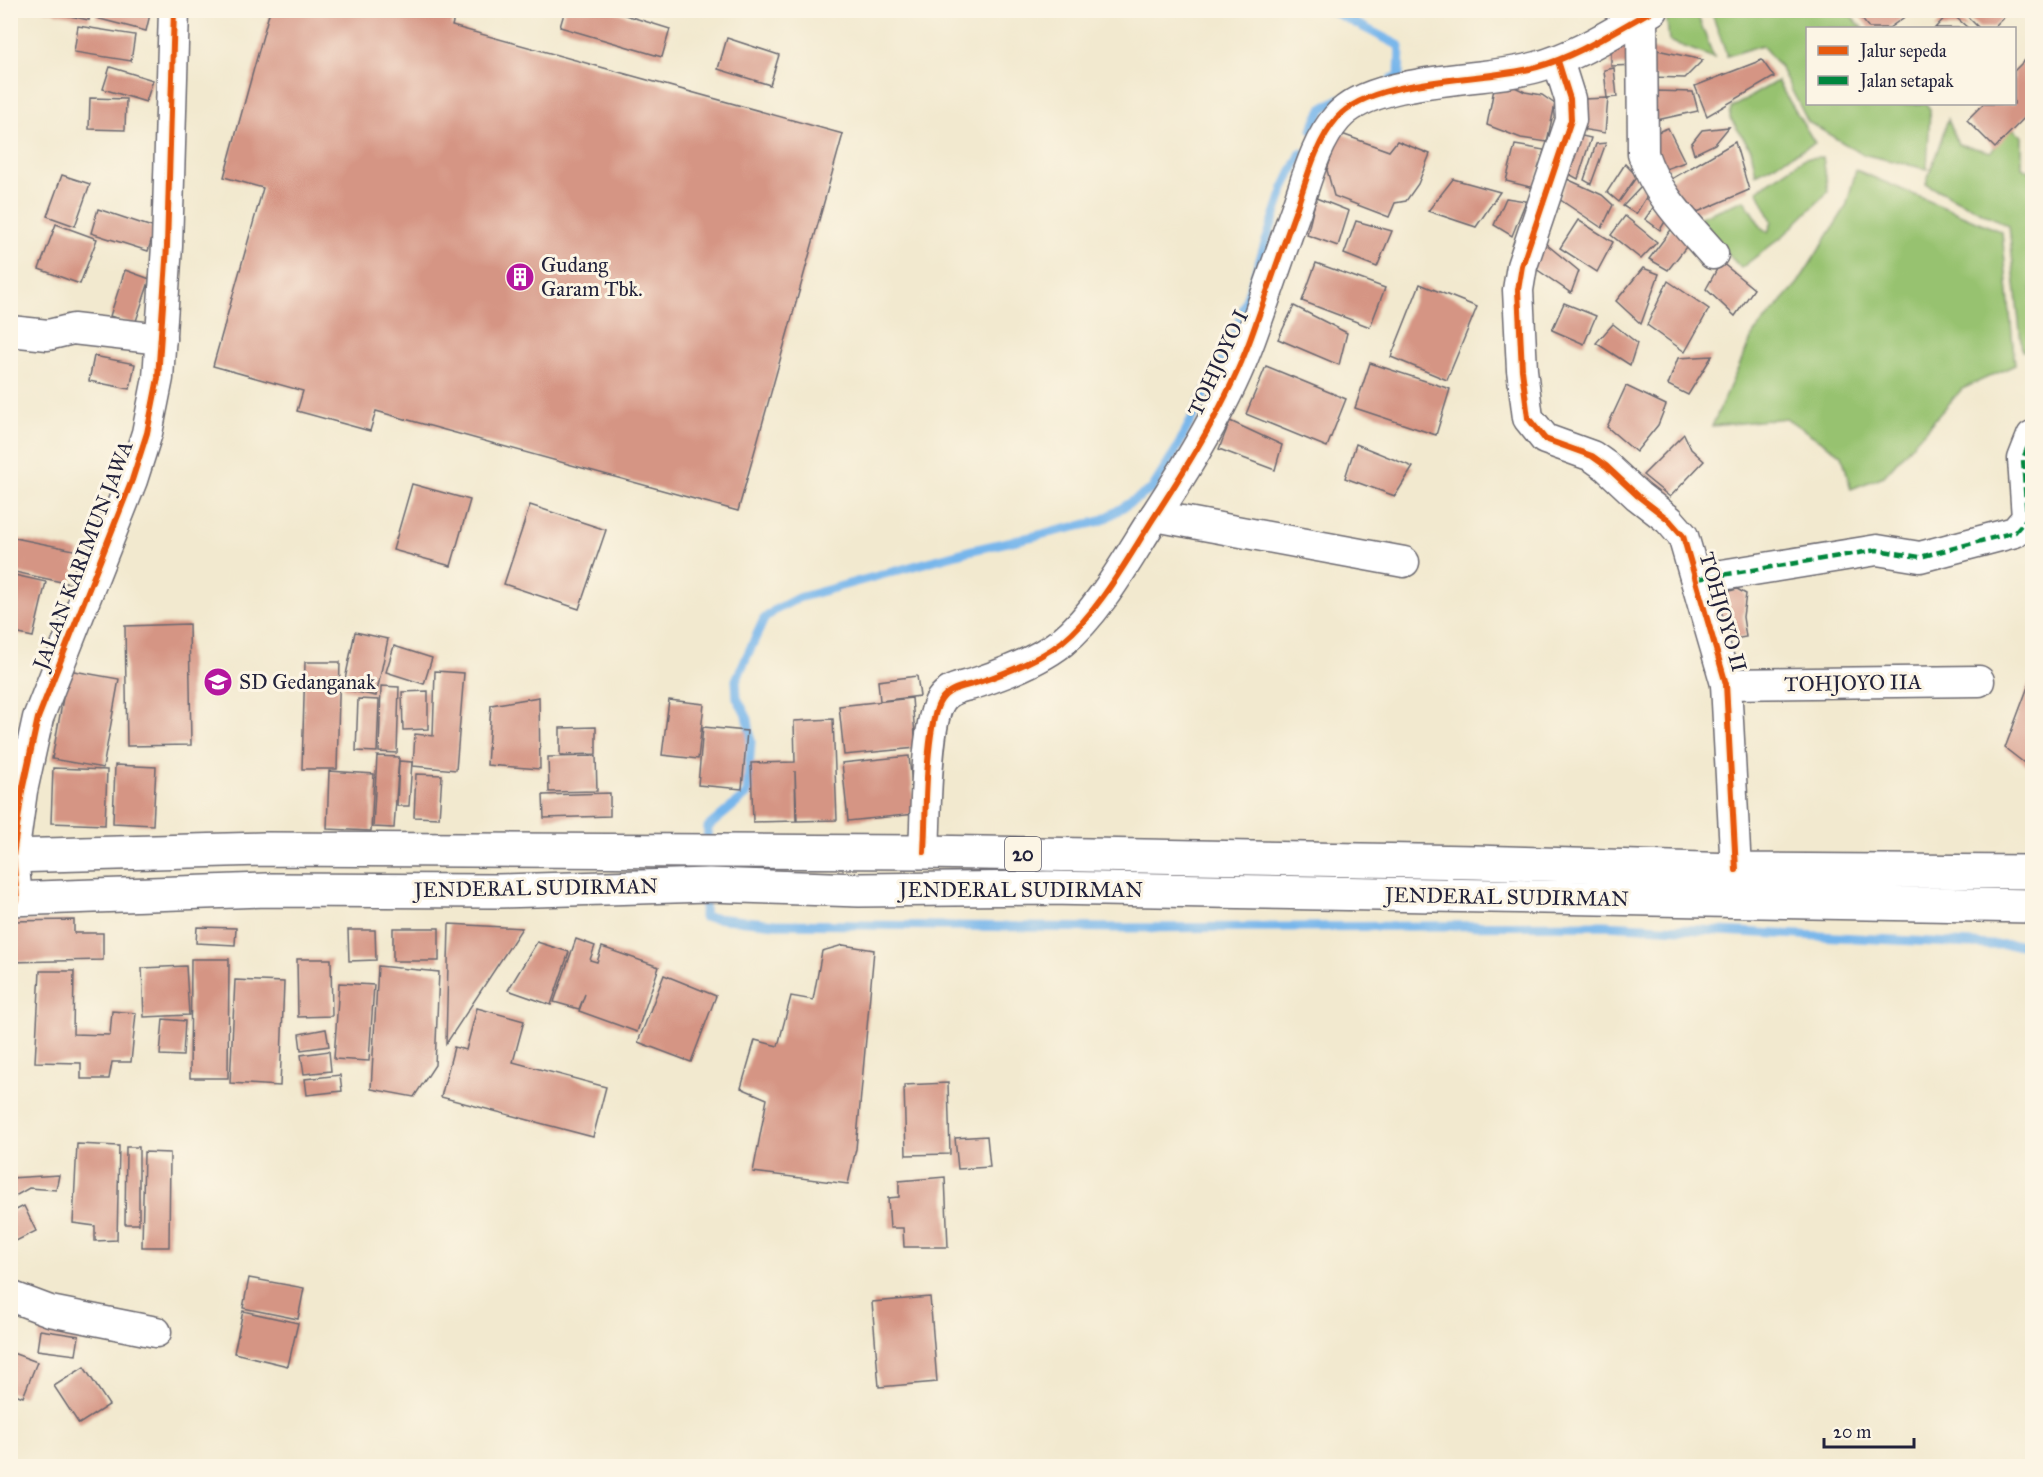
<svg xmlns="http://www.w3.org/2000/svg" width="2043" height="1477" font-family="'IM FELL Great Primer',serif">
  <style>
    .green { fill: #97c26f; stroke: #5c7255; stroke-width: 1.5 }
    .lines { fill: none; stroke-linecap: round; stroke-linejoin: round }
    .stream { stroke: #77b6eb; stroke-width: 9 }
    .building { fill: #d59584 }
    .minor-casing { stroke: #6b686f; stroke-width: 33 }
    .highway-casing { stroke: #6b686f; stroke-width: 36 }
    .minor { stroke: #fff; stroke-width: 30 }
    .highway { stroke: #fff; stroke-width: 33 }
    .quiet { stroke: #00873e; stroke-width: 4.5; stroke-dasharray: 9 4.5; stroke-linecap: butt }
    .cycleway-casing { stroke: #fcf5e5; stroke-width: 10 }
    .cycleway { stroke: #e8590c; stroke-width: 6 }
    .labels { text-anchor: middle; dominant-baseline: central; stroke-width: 6; stroke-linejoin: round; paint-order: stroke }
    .shield { fill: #fcf5e5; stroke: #63616e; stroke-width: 1.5 }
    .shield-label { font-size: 20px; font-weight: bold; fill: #22223b }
    .poi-label { font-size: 21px; fill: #22223b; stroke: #fcf5e5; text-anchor: start }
    .street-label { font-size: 21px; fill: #22223b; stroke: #fcf5e5 }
  </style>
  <rect width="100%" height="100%" fill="#fcf5e5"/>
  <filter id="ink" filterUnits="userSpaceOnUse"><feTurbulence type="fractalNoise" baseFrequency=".0167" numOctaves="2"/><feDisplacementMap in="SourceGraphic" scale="12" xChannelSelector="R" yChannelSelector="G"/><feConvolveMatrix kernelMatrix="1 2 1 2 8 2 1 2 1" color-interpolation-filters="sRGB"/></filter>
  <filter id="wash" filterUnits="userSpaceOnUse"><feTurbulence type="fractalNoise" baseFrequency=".008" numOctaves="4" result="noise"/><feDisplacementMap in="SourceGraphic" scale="24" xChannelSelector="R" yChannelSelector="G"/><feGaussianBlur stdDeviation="1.35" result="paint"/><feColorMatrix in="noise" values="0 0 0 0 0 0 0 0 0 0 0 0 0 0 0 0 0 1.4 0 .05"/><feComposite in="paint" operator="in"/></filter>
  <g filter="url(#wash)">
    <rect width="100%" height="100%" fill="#f2e9cf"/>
    <g class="green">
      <path d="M 1666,11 L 1696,11 L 1714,58 L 1669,41 Z"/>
      <path d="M 1711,11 L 1845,11 L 1863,28 L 1808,28 L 1808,104 L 1926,104 L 1930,109 L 1927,169 L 1862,154 L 1808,122 L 1780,67 L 1762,45 L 1727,56 Z"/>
      <path d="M 1777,81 L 1815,143 L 1756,174 L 1751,149 L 1730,118 L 1731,108 Z"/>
      <path d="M 1948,119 L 1958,144 L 1991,152 L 2011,127 L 2022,136 L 2022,167 L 2032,173 L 2032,351 L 2022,351 L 2009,226 L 1926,184 Z"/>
      <path d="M 1823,157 L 1828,192 L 1783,236 L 1741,268 L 1695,219 L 1744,200 L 1762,228 L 1768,232 L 1772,221 L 1757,190 L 1805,158 Z"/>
      <path d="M 1856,170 L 2002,232 L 2015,365 L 1962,389 L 1884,476 L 1851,489 L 1842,455 L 1786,418 L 1712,426 L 1754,333 L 1798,283 L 1846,207 Z"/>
    </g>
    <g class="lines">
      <g class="stream">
        <path d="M 1330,10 L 1400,46 L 1399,76 L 1391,79"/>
        <path d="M 1312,130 L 1322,109 L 1339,99"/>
        <path d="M 707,847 L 708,827 L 747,794 L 751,742 L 748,719 L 737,698 L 736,680 L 764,619 L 775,610 L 798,598 L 968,551 L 1101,521 L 1152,489 L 1175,452 L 1235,333 L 1284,188 L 1301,153"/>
        <path d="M 705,890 L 704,917 L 776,924 L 1115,928 L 1604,925 L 1991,945 L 2032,944"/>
      </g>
    </g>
    <g id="blocks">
      <g class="building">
        <path d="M 42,10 L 91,10 L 89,20 Z"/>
        <path d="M 98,10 L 151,10 L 146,31 L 96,18 Z"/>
        <path d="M 270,10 L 456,10 L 452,26 L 843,134 L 738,511 L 376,411 L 370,431 L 297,411 L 303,391 L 213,366 L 263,188 L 224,177 Z"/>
        <path d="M 565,10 L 609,10 L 670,29 L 662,57 L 560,27 Z"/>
        <path d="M 1861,10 L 1908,10 L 1910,13 L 1889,28 L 1869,28 L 1857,13 Z"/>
        <path d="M 1961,10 L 2011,10 L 1993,28 L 1979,28 Z"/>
        <path d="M 1950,12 L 1968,28 L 1935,28 Z"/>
        <path d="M 78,26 L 135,35 L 131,61 L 74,52 Z"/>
        <path d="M 1611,35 L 1639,35 L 1640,65 L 1611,66 Z"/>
        <path d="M 727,38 L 779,55 L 770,85 L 718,69 Z"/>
        <path d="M 1648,48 L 1703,60 L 1685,78 L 1647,77 Z"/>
        <path d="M 2032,53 L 2032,110 L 1995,148 L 1967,120 L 1983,104 L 2014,104 L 2014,71 Z"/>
        <path d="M 1762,60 L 1774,77 L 1707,116 L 1695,86 Z"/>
        <path d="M 110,67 L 153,80 L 146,102 L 103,89 Z"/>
        <path d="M 1614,68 L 1617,97 L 1607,98 L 1604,70 Z"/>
        <path d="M 1496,78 L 1525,92 L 1542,95 L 1555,104 L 1547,142 L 1521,138 L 1487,125 Z"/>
        <path d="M 1654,91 L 1693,92 L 1698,111 L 1652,121 Z"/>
        <path d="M 90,98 L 126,99 L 125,130 L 89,129 Z"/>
        <path d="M 1608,98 L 1605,133 L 1574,128 L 1583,99 Z"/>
        <path d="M 1729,127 L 1715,144 L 1694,154 L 1691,144 L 1702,130 Z"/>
        <path d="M 1668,128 L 1685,162 L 1652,174 L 1644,137 Z"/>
        <path d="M 1339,133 L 1389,151 L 1397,141 L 1430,154 L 1418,184 L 1406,201 L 1395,203 L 1389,217 L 1334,196 L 1327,170 Z"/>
        <path d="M 1569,133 L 1591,138 L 1578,179 L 1558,168 Z"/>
        <path d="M 1735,142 L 1749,190 L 1695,213 L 1668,181 Z"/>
        <path d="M 1606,143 L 1591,184 L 1584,180 L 1596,144 Z"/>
        <path d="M 1515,145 L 1544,150 L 1534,188 L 1506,181 Z"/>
        <path d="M 1625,164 L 1637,176 L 1619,202 L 1607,192 Z"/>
        <path d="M 62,175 L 90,184 L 75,226 L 47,216 Z"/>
        <path d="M 1453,179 L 1500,192 L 1476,227 L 1428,211 Z"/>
        <path d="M 1567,179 L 1602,195 L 1613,205 L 1602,228 L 1559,199 Z"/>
        <path d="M 1643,185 L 1647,196 L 1636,214 L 1623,206 Z"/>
        <path d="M 1316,198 L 1349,211 L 1338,246 L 1307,235 Z"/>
        <path d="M 1506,198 L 1526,201 L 1512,236 L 1494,225 Z"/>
        <path d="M 1657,202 L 1669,215 L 1660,230 L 1645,219 Z"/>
        <path d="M 98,209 L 155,228 L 148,251 L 91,233 Z"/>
        <path d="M 1625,216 L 1657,242 L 1641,259 L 1611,235 Z"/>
        <path d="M 1578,220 L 1613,242 L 1597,272 L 1560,248 Z"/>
        <path d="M 1356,221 L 1392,231 L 1377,267 L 1344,254 Z"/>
        <path d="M 1676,223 L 1693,238 L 1668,270 L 1649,259 Z"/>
        <path d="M 56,224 L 97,239 L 80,284 L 39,269 Z"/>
        <path d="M 1540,239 L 1579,271 L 1571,293 L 1529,264 Z"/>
        <path d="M 1721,262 L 1754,289 L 1735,316 L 1706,289 Z"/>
        <path d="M 1316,263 L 1385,288 L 1370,327 L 1302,301 Z"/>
        <path d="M 1643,268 L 1659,274 L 1641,324 L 1616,301 Z"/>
        <path d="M 125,270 L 150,279 L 135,324 L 110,316 Z"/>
        <path d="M 1668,281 L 1709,309 L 1685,352 L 1647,325 Z"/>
        <path d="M 1420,284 L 1477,307 L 1447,380 L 1391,357 Z"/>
        <path d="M 1564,303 L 1596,316 L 1584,344 L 1552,330 Z"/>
        <path d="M 1294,306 L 1347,333 L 1339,365 L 1278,339 Z"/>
        <path d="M 1613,324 L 1637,343 L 1630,365 L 1596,343 Z"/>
        <path d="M 94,356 L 135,364 L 130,389 L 89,381 Z"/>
        <path d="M 1712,356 L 1688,395 L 1668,385 L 1678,358 Z"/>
        <path d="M 1370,363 L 1450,389 L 1436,435 L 1355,408 Z"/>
        <path d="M 1266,366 L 1346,399 L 1327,447 L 1246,414 Z"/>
        <path d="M 1626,386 L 1666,405 L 1658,425 L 1636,452 L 1607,427 Z"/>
        <path d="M 1230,421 L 1282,445 L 1275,470 L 1219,449 Z"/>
        <path d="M 1684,434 L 1691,449 L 1704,461 L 1670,497 L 1643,475 Z"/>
        <path d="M 1356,444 L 1413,467 L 1395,496 L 1345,478 Z"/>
        <path d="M 412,484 L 470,500 L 451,566 L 393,550 Z"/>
        <path d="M 530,505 L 606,530 L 579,609 L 504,584 Z"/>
        <path d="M 10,537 L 79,551 L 71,584 L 10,571 Z"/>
        <path d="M 10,574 L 46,582 L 33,637 L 10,632 Z"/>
        <path d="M 1737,589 L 1746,594 L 1743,617 L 1746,637 L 1723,641 L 1711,596 Z"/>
        <path d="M 189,624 L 191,745 L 127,746 L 125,626 Z"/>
        <path d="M 355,632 L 388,639 L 376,696 L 343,689 Z"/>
        <path d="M 394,646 L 432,658 L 424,684 L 386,672 Z"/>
        <path d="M 305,662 L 340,662 L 337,769 L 302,769 Z"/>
        <path d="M 68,670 L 119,679 L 103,768 L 52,759 Z"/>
        <path d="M 435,671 L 464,673 L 456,770 L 413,766 L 415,734 L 433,736 Z"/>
        <path d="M 917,676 L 920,696 L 880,701 L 878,681 Z"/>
        <path d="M 2032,676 L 2032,769 L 2005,748 Z"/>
        <path d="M 381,686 L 399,687 L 397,753 L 379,752 Z"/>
        <path d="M 428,691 L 428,729 L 403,730 L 402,692 Z"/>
        <path d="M 539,697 L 540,769 L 487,765 L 491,705 Z"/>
        <path d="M 912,698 L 916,748 L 844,755 L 839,706 Z"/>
        <path d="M 358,699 L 379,700 L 377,752 L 356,751 Z"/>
        <path d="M 669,700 L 704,704 L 698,759 L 662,755 Z"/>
        <path d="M 833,719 L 837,820 L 797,821 L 795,771 L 796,821 L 753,822 L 751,763 L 795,762 L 794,721 Z"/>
        <path d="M 596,727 L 596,754 L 560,755 L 560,728 Z"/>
        <path d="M 703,727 L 747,731 L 742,789 L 698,785 Z"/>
        <path d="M 377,756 L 399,757 L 394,828 L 373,827 Z"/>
        <path d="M 596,756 L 597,791 L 549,792 L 548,757 Z"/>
        <path d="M 909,756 L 915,814 L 848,821 L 842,763 Z"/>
        <path d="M 399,761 L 412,762 L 409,806 L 397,806 Z"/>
        <path d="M 115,765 L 156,767 L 153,825 L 113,823 Z"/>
        <path d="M 53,768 L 107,770 L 105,825 L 51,823 Z"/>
        <path d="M 329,771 L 374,774 L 371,831 L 327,829 Z"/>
        <path d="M 416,774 L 442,775 L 439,818 L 414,817 Z"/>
        <path d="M 610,793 L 610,816 L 544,818 L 543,795 Z"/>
        <path d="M 74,920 L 74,933 L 103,933 L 103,960 L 10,962 L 10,921 Z"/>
        <path d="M 449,924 L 522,928 L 446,1044 Z"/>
        <path d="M 197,927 L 236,928 L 235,945 L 196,943 Z"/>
        <rect x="393" y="928" width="46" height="33"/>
        <path d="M 348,930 L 375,930 L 376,960 L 349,961 Z"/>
        <path d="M 576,939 L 595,946 L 590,960 L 597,962 L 602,947 L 659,967 L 637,1032 L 579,1011 L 585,994 L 579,1009 L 554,1002 Z"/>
        <path d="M 537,942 L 569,952 L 551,1005 L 508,990 Z"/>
        <path d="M 843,945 L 874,950 L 856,1149 L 848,1184 L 753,1172 L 767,1099 L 741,1088 L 755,1040 L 778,1046 L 791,996 L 813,1000 L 822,951 Z"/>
        <path d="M 191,959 L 229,959 L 228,1078 L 190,1078 Z"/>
        <path d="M 297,959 L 331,959 L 332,1016 L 298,1017 Z"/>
        <path d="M 186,966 L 189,1015 L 144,1017 L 142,968 Z"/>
        <path d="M 378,966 L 439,972 L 435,1065 L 414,1097 L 371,1089 Z"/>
        <path d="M 40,971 L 74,971 L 73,1034 L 110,1035 L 112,1011 L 136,1013 L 131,1062 L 112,1062 L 109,1079 L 81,1079 L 81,1063 L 35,1062 Z"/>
        <path d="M 664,975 L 716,996 L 691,1062 L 638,1042 Z"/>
        <path d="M 235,980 L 284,982 L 280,1086 L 230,1083 Z"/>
        <path d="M 339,983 L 374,985 L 369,1061 L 334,1059 Z"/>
        <path d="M 477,1008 L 524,1021 L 513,1062 L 606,1087 L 593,1137 L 441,1097 L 454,1047 L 466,1050 Z"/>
        <path d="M 163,1019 L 185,1021 L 183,1056 L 160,1055 Z"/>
        <path d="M 326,1029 L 329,1046 L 301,1050 L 299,1034 Z"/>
        <path d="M 329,1051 L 331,1071 L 304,1074 L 301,1055 Z"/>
        <path d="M 340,1075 L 342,1091 L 307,1095 L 305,1079 Z"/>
        <path d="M 948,1083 L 950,1154 L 906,1155 L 904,1085 Z"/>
        <path d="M 987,1136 L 990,1167 L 958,1169 L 955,1138 Z"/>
        <path d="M 77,1144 L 119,1146 L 117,1240 L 95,1241 L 95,1226 L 73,1223 Z"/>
        <path d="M 126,1147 L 139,1147 L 139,1224 L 125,1224 Z"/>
        <path d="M 144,1152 L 170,1153 L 169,1247 L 142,1247 Z"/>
        <path d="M 59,1175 L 56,1190 L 29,1188 L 10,1199 L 10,1178 Z"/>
        <path d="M 945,1177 L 948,1247 L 904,1247 L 903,1228 L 890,1228 L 888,1198 L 899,1197 L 899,1181 Z"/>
        <path d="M 24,1206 L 36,1231 L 10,1244 L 10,1213 Z"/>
        <path d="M 249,1278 L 304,1288 L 298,1319 L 243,1308 Z"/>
        <path d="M 930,1297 L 937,1382 L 879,1387 L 872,1302 Z"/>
        <path d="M 243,1311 L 298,1323 L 288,1366 L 234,1353 Z"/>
        <path d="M 40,1330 L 79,1336 L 76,1355 L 37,1350 Z"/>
        <path d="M 10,1352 L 37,1362 L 23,1397 L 10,1392 Z"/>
        <path d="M 84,1367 L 109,1405 L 79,1424 L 54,1386 Z"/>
      </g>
    </g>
  </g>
  <g filter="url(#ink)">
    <use href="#blocks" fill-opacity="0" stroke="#6b686f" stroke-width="1.5"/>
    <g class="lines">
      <g class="minor-casing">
        <g id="minor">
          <path d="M 1642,16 L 1643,154 C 1656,194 1686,223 1713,254"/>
          <path d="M 1558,61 L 1570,99 L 1571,120 L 1522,266 L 1518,290 L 1522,370 L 1528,418 L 1545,439 L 1592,456 L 1606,466 L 1638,496 L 1669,520 L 1683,536 L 1726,684 L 1736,870"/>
          <path d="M 10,331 L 48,335 L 73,329 L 161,339"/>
          <path d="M 1155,516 L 1404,562"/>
          <path d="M 1697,579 L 1877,550 L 1920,557 L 2015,532 L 2027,518 L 2023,459 L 2032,436"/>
          <path d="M 1726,684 L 1979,681"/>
          <path d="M 924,852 C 926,820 925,723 941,700 C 950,687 965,687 979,682 C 1006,673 1039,660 1062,642 C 1098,613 1128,558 1153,519 C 1189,464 1227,402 1250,340 C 1266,296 1281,251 1297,207 C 1307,178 1316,142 1337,118 C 1373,76 1485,82 1537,67 C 1578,56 1616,30 1653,10"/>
          <path d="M 17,899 L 13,856 L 22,791 L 38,718 L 132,480 L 147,433 L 158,378 L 167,246 L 174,10"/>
          <path d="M 10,1296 L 50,1311 L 156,1332"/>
        </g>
      </g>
      <g class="highway-casing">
        <g id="highway">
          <path d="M 10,856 L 264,849 L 924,852 L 1475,862 L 1736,870 L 2032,872"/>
          <path d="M 10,899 L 266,890 L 497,891 L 709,885 L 859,890 L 1048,888 L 2032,906"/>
        </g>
      </g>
      <use href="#minor" class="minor"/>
      <use href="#highway" class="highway"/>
      <path class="quiet" d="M 1697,579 L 1877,550 L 1920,557 L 2015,532 L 2027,518 L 2023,459 L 2032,436"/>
      <g class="cycleway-casing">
        <g id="cycleway">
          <path d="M 1558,61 L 1570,99 L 1571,120 L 1522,266 L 1518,290 L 1522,370 L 1528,418 L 1545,439 L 1592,456 L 1606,466 L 1638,496 L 1669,520 L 1683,536 L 1726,684 L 1736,870"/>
          <path d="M 924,852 C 926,820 925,723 941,700 C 950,687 965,687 979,682 C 1006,673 1039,660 1062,642 C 1098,613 1128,558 1153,519 C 1189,464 1227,402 1250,340 C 1266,296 1281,251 1297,207 C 1307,178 1316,142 1337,118 C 1373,76 1485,82 1537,67 C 1578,56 1616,30 1653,10"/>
          <path d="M 17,899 L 13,856 L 22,791 L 38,718 L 132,480 L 147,433 L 158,378 L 167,246 L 174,10"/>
        </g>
      </g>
      <use href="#cycleway" class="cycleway"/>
    </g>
  </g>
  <defs>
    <g id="building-disc" transform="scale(1.5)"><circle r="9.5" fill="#b5179e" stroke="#fcf5e5"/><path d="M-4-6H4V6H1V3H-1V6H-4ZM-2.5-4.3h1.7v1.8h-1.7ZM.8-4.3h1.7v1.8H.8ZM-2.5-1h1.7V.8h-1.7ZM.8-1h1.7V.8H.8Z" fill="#fff"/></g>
    <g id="school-disc" transform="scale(1.5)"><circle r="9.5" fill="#b5179e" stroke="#fcf5e5"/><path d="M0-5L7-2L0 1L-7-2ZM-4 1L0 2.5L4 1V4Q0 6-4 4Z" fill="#fff"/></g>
  </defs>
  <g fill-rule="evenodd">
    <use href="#building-disc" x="520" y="277"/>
    <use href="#school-disc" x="218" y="682"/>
  </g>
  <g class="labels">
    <rect class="shield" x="1005" y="837" width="36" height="34" rx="4.5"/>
    <g class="shield-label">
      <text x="1023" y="854">20</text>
    </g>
    <g class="poi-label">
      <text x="541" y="265">Gudang<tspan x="541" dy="24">Garam Tbk.</tspan></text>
      <text x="239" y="682">SD Gedanganak</text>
    </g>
    <g class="street-label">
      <text transform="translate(1218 363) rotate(-65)">TOHJOYO I</text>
      <text transform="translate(83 555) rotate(-69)">JALAN KARIMUN JAWA</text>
      <text transform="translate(1723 612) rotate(74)">TOHJOYO II</text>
      <text transform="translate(1853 683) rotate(-1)">TOHJOYO IIA</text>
      <text transform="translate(536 888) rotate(-1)">JENDERAL SUDIRMAN</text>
      <text x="1021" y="890">JENDERAL SUDIRMAN</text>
      <text transform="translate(1507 897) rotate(1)">JENDERAL SUDIRMAN</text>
    </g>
  </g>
  <rect width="2043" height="1477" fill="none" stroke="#fcf5e5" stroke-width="36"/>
  <rect x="1806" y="27" width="210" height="78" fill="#fcf5e5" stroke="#a5a1a1" stroke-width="1.5"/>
  <rect x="1818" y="46" width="30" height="9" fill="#e8590c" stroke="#a5a1a1" stroke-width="1.5"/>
  <text x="1860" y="57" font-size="18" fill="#22223b">Jalur sepeda</text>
  <rect x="1818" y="76" width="30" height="9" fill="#00873e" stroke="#a5a1a1" stroke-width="1.5"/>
  <text x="1860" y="87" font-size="18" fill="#22223b">Jalan setapak</text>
  <path d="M1824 1438v9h90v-9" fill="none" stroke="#22223b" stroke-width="3"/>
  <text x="1833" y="1438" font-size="18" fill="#22223b" stroke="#fcf5e5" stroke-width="4.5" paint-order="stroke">20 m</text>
</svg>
